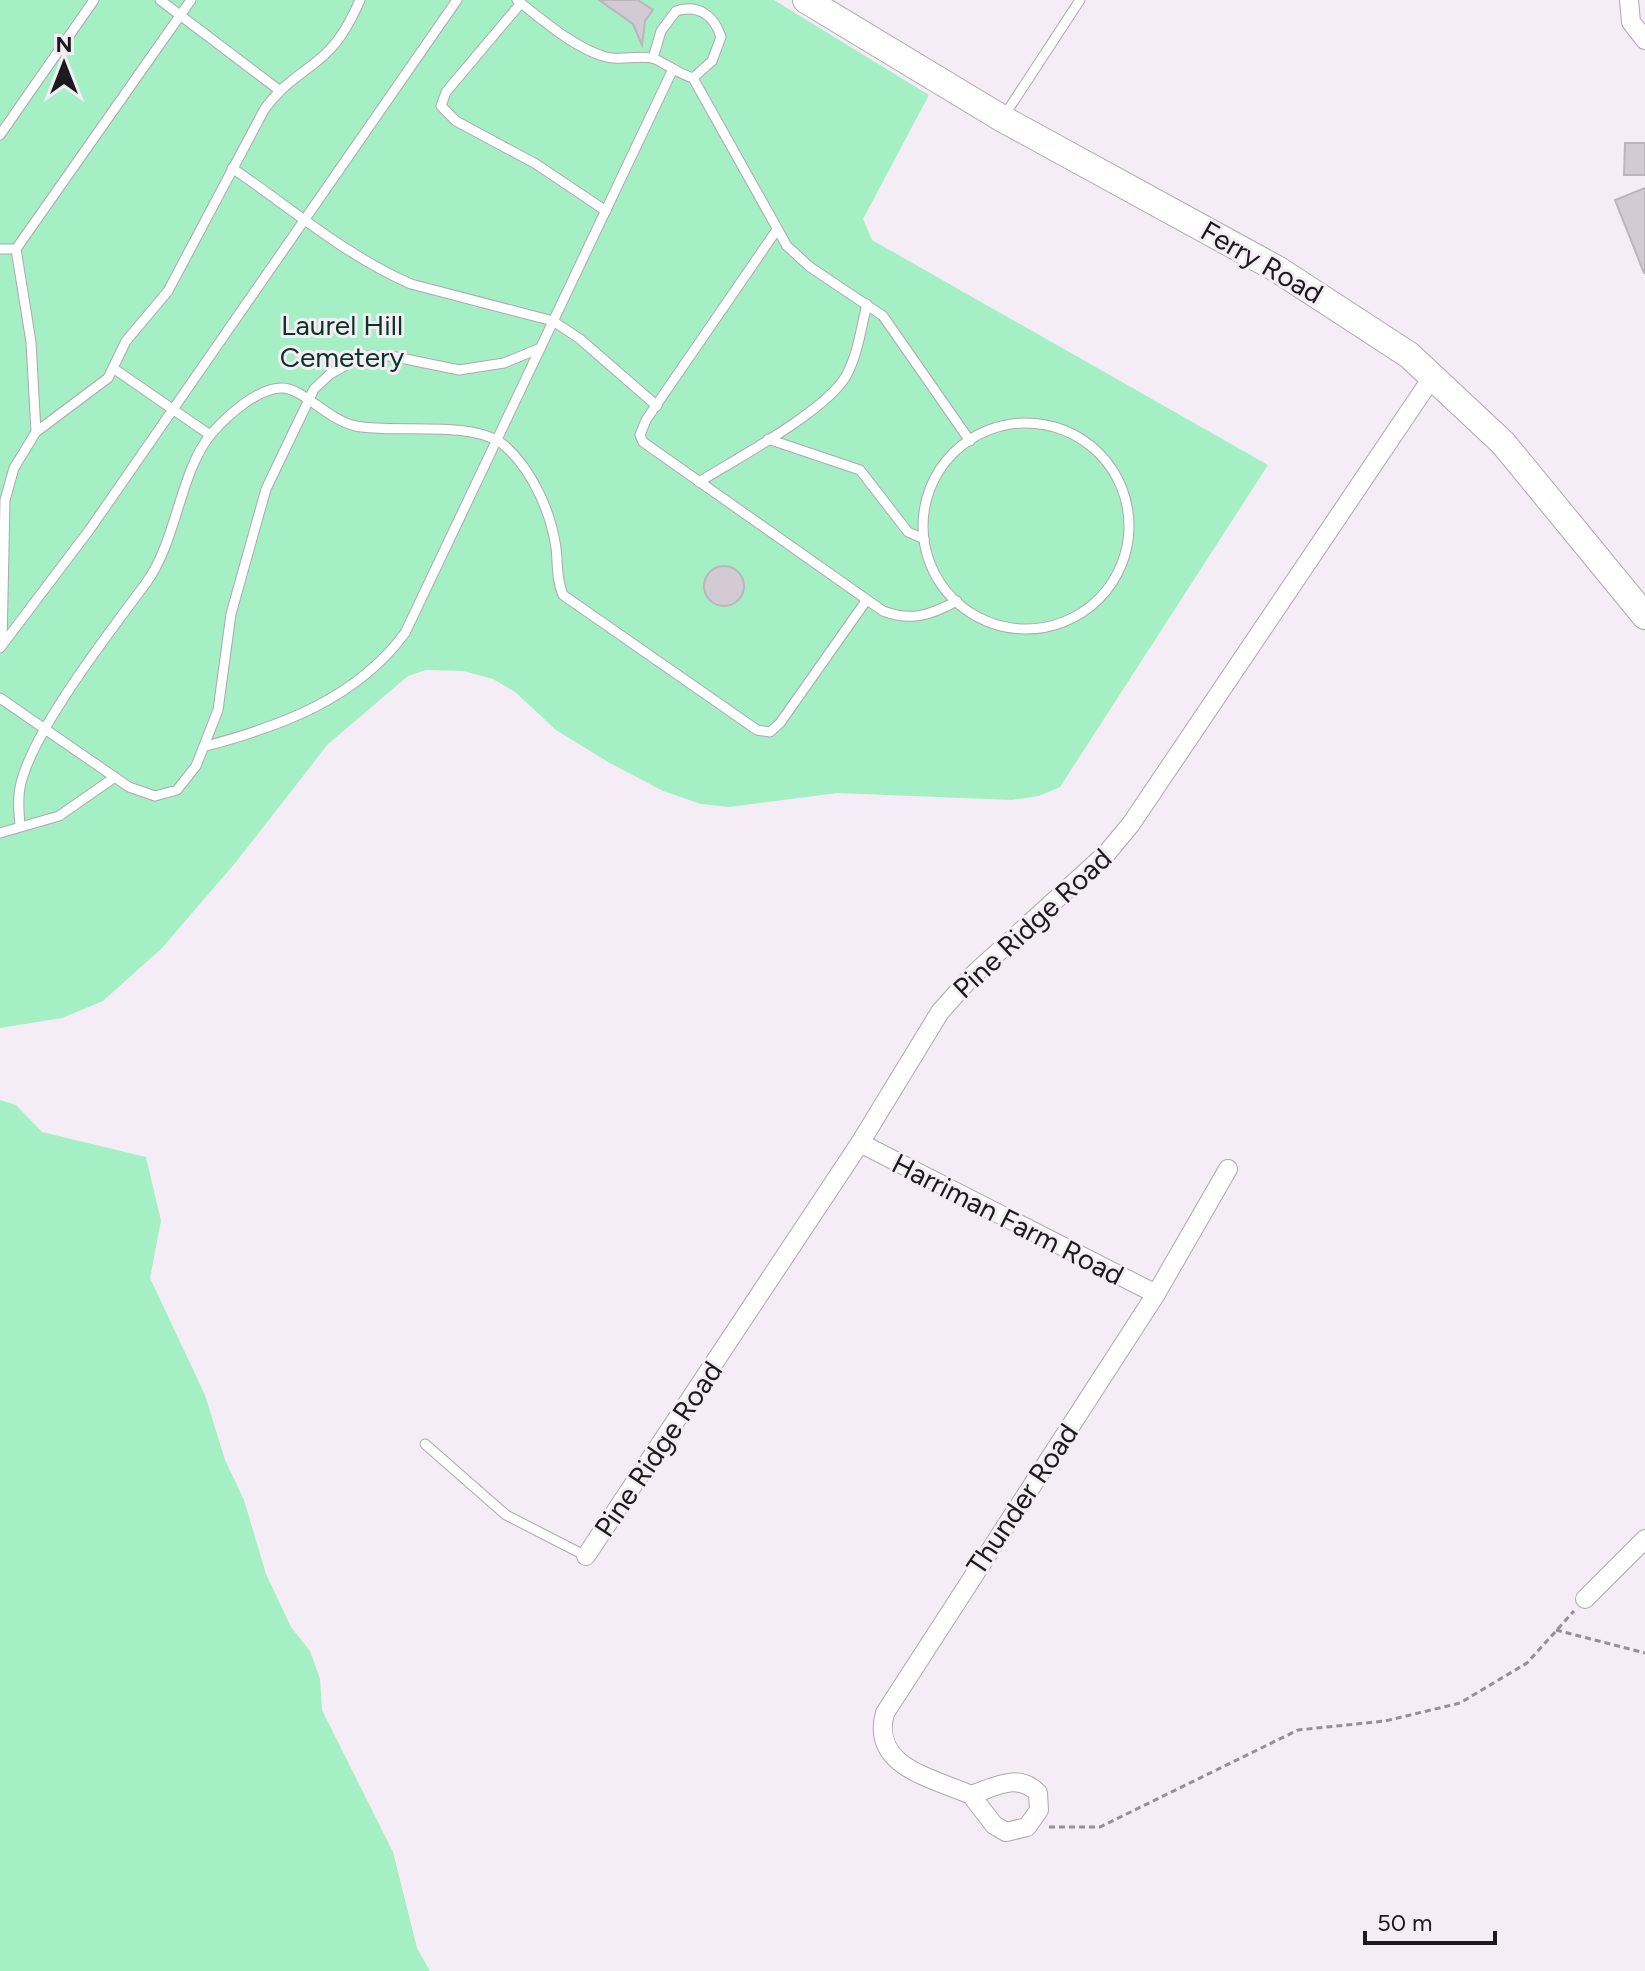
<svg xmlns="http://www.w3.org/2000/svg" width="1645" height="1971" font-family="Figtree,sans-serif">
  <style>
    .green { fill: #a5efc4 }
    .building { fill: #d3cbd3; stroke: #bcb5bc; stroke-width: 2 }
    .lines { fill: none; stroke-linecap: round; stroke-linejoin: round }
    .service-casing { stroke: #aea7af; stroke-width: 11 }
    .minor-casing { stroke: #aea7af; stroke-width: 20 }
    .secondary-casing { stroke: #aea7af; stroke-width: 28 }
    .path { stroke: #959095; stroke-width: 3; stroke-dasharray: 6 4; stroke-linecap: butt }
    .service { stroke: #fff; stroke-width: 9 }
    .minor { stroke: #fff; stroke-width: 18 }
    .secondary { stroke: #fff; stroke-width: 26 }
    .labels { text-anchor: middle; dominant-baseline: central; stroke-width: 6; stroke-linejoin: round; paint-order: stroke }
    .street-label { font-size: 28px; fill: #1c1a1c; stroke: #f5edf5 }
    .park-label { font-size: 28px; fill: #073520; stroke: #f5edf5 }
  </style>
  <rect width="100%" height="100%" fill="#f5edf5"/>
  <g class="green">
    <path d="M 0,0 L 774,0 L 929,95 L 863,219 L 872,240 L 1268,465 L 1060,787 L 1039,796 L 1012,800 L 837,793 L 729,807 L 701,804 L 663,791 L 608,762 L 556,730 L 515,692 L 493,679 L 463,671 L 426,670 L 408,676 L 328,744 L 236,862 L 162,948 L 103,1001 L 62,1018 L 0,1028 Z"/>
    <path d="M 0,1100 L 16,1105 L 42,1132 L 146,1157 L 161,1221 L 150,1278 L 205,1395 L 225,1460 L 244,1500 L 266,1574 L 291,1627 L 310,1651 L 320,1679 L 322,1710 L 393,1852 L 417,1948 L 430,1971 L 0,1971 Z"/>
  </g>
  <g class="building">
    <path d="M 599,0 L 638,0 L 653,10 L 645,21 L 642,45 L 633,24 Z"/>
    <path d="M 1625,143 L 1645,143 L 1645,175 L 1624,175 Z"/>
    <path d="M 1645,188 L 1645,273 L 1644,273 L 1615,200 Z"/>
    <circle cx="724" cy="586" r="20"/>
  </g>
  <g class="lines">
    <g class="service-casing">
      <g id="service">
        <path d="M 160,0 L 279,90"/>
        <path d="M 517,0 C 543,20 574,48 606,57 C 621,61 642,54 655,59 C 668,65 679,74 693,78 L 787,246 L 810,267 L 883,316 L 970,441"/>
        <path d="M 521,3 L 446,92 L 441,106 L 456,121 L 536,164 L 606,211"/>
        <path d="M 653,58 L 661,31 L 676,11 C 698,4 714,15 721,37 L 712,61 L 693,78"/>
        <path d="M 1004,116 L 1080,0"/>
        <path d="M 0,135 L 94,0"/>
        <path d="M 232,168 C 291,208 346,256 411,284 L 553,321 L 580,339 L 657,406"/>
        <path d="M 776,231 L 646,420 L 640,435 L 643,442 L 883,611 C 912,622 930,615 957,601"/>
        <path d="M 0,249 L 16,249"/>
        <path d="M 113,368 L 210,435"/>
        <circle cx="1026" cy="526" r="103"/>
        <path d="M 36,432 L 31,342 L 16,249 L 191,0"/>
        <path d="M 768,439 L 860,470 L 908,532 L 924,539"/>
        <path d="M 699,482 C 736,459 826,411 846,376 C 858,354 861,328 867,304"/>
        <path d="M 2,645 L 5,500 L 14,468 L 36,432 L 108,378 L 126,341 L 168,291 L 264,110 C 279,88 296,78 316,62 C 338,45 349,25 360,0"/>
        <path d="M 0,648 L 90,529 L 457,0"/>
        <path d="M 0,698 L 129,787 L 155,796 L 177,790 L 196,766 L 218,710 L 231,614 L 266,489 L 314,389 L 330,374 L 363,356 L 391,356 L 459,370 L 504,363 L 538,349"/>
        <path d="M 206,746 C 282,726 357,698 405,633 L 672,71"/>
        <path d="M 20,826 C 19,812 17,797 21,783 C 35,727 110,632 146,583 C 177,541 180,470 212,433 C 227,416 257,388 282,388 C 303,388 329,421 356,426 C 395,434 474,419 505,446 C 532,470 551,512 556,548 C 558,564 556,579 563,595 L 757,730 L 770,732 L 780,723 L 866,601"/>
        <path d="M 0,833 L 59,816 L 115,777"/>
        <path d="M 425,1444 L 506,1515 L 586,1556"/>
      </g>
    </g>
    <g class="minor-casing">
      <g id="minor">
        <path d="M 1629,0 L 1631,22 L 1645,40"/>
        <path d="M 860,1143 L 1156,1294"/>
        <path d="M 586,1556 L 860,1143 L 940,1012 L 973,975 L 1107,853 L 1131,824 L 1433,376"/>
        <path d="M 1585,1599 L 1645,1539"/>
        <path d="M 971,1795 L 994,1825 L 1006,1832 L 1027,1827 L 1039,1810 L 1038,1793 C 1018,1772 995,1787 971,1795 C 933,1778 870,1767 885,1713 L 1156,1294 L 1228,1169"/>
      </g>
    </g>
    <g class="secondary-casing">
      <path id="secondary" d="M 806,0 L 1003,119 L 1277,269 L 1409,355 L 1503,443 L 1645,616"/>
    </g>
    <g class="path">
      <path d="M 1556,1630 L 1645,1653"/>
      <path d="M 1049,1827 L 1100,1827 L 1298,1730 L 1385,1721 L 1460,1703 L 1527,1663 L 1574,1611"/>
    </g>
    <use href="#service" class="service"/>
    <use href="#minor" class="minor"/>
    <use href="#secondary" class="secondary"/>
  </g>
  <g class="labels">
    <g class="street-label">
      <text transform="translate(1262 262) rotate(30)">Ferry Road</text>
      <text transform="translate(1032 923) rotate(-43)">Pine Ridge Road</text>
      <text transform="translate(1008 1219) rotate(27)">Harriman Farm Road</text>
      <text transform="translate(658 1449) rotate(-56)">Pine Ridge Road</text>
      <text transform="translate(1022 1499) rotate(-56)">Thunder Road</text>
    </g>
    <g class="park-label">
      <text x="342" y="325">Laurel Hill<tspan x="342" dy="32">Cemetery</tspan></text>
    </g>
  </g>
  <g transform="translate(64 64)" stroke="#f5edf5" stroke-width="6" paint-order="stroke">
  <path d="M0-6L14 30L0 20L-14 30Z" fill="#1c1a1c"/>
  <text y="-12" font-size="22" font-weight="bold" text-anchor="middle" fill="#1c1a1c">N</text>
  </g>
  <path d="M1365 1931v12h130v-12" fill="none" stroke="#1c1a1c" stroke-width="4"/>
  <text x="1377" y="1931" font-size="24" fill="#1c1a1c" stroke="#f5edf5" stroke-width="6" paint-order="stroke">50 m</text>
</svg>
